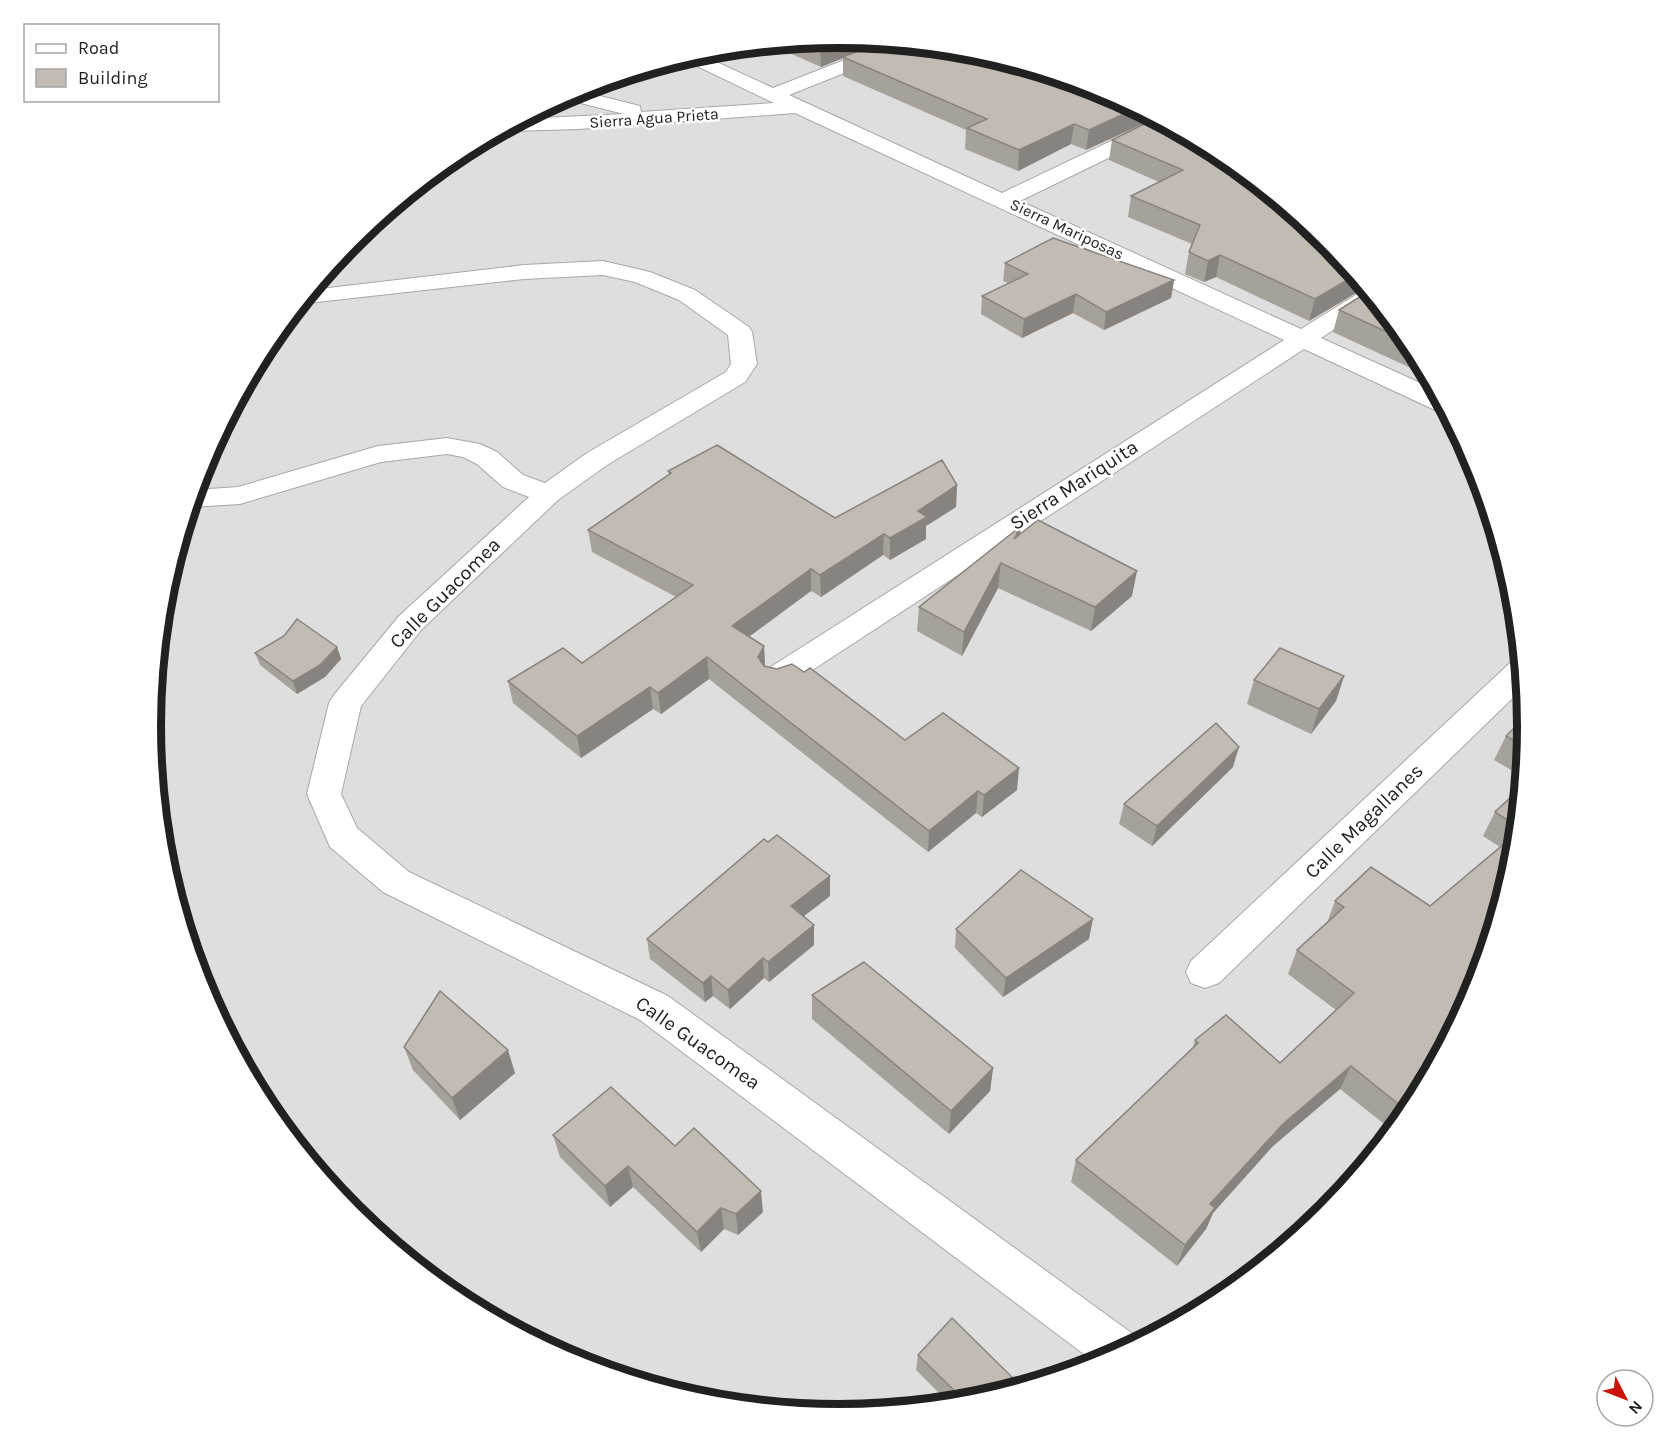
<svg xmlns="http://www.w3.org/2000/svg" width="1679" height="1452" font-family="Karla,sans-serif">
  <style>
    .residential { fill: #dfdede }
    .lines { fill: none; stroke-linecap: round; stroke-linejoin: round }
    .street-casing { stroke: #a8a8a8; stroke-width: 2 }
    .street { fill: #fff; fill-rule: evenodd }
    .wall { fill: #a7a19b }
    .shaded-wall { fill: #88837e }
    .building { fill: #c2bbb4; stroke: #88837e; stroke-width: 1.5 }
    .labels { text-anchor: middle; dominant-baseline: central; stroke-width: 5; stroke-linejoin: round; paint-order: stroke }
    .far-street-label { font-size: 16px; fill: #212121; stroke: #fff }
    .street-label { font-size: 20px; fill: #212121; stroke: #fff }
    .rim { fill: none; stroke: #212121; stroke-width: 8 }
  </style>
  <rect width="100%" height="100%" fill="#f1efe8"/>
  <circle class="residential" cx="839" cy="726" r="685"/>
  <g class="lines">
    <g class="street-casing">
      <g id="street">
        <path d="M 885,44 L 892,46 L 894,50 L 892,54 L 789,95 L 1002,193 L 1157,119 L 1172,127 L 1020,201 L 1301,329 L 1367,288 L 1377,301 L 1321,338 L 1438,391 L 1448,411 L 1435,410 L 1304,349 L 788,686 L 777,689 L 766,686 L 761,678 L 766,670 L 1284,340 L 795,113 L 579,129 L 511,131 L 504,129 L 522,119 L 624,114 L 561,98 L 576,90 L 640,106 L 641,112 L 774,103 L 680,58 L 697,53 L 773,88 Z"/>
        <path d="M 603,261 L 650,272 L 695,290 L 749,327 L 752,332 L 757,364 L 745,382 L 607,465 L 558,500 L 421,630 L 361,706 L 341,794 L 357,828 L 409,872 L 668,996 L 1137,1337 L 1140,1342 L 1103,1362 L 1097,1364 L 640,1020 L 383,892 L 330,847 L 307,794 L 329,703 L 334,695 L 399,616 L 529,497 L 503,487 L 477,464 L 463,457 L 447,454 L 381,462 L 240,504 L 190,507 L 195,490 L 238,487 L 378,446 L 447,438 L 480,444 L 497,452 L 523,475 L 545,483 L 587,453 L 726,372 L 731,364 L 728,335 L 679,300 L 635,282 L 603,275 L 524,279 L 299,304 L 311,290 L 524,265 Z"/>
        <path d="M 1521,659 L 1524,687 L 1219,983 L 1205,988 L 1191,983 L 1186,972 L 1191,961 L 1511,662 Z"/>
      </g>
    </g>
    <use href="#street" class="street"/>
  </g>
  <g class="wall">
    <path d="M 840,38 L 1103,90 L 1086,150 L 1071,144 L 1018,171 L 965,149 L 966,130 L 843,76 L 843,58 L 821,67 L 769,44 Z"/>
    <path d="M 1156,118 L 1327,239 L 1366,287 L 1309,321 L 1216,277 L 1204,282 L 1185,274 L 1189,252 L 1192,244 L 1128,217 L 1131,196 L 1159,182 L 1109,160 L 1112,140 Z"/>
    <path d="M 1005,263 L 1174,280 L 1171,298 L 1104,330 L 1073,313 L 1022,338 L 981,314 L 982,296 L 1008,283 L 1003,281 Z"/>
    <path d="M 1369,291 L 1412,344 L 1430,377 L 1333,332 L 1339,310 Z"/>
    <path d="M 1477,466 L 1483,488 L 1471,481 Z"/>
    <path d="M 668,471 L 835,518 L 957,485 L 956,507 L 926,526 L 926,539 L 890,560 L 883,555 L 821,597 L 811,591 L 749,636 L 764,646 L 765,666 L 905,740 L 1017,790 L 982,817 L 976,813 L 928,852 L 709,679 L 661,714 L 653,709 L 581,758 L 513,703 L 508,681 L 582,663 L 676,597 L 592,552 L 588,530 L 669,475 Z"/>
    <path d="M 1021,526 L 1020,534 L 1132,596 L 1091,631 L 998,588 L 962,656 L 917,631 L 919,607 Z"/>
    <path d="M 337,647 L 341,659 L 325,677 L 297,694 L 260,665 L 255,653 Z"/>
    <path d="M 1344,676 L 1336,701 L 1311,734 L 1247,704 L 1254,680 Z"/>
    <path d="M 1528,726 L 1523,777 L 1494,760 L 1506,736 Z"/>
    <path d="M 1233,767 L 1152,846 L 1119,824 L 1124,804 Z"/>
    <path d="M 1522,787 L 1515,861 L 1412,1109 L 1393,1131 L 1340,1089 L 1273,1146 L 1213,1213 L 1206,1229 L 1177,1266 L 1071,1182 L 1076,1160 L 1193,1047 L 1195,1040 L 1280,1063 L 1336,1010 L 1288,974 L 1297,950 L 1327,923 L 1335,901 L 1430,906 L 1500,847 L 1483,836 L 1495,812 Z"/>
    <path d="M 830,896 L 804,916 L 814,925 L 814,945 L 769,982 L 764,978 L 730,1009 L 713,996 L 705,1002 L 650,959 L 647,939 Z"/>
    <path d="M 956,929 L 1089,939 L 1003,997 L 955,948 Z"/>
    <path d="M 812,995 L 993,1068 L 990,1091 L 949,1134 L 812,1019 Z"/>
    <path d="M 404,1047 L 515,1073 L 460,1120 L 413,1070 Z"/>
    <path d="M 553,1135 L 675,1146 L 763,1212 L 738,1235 L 724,1229 L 701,1252 L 633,1187 L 610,1207 L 560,1157 Z"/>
    <path d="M 918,1355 L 973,1401 L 950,1404 L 916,1370 Z"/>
  </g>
  <g class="shaded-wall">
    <path d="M 845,38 L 883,42 L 843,57 L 843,58 L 821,67 L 820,47 Z"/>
    <path d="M 1137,108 L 1156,118 L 1086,150 L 1089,130 Z"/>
    <path d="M 1074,124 L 1071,144 L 1018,171 L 1019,150 Z"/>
    <path d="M 1220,255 L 1216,277 L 1204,282 L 1208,261 Z"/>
    <path d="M 1356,275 L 1366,287 L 1309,321 L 1315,299 Z"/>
    <path d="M 1174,280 L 1171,298 L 1104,330 L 1106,312 Z"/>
    <path d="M 1076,294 L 1073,313 L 1022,338 L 1024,319 Z"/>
    <path d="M 957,485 L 956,507 L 926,526 L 926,539 L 890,560 L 890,538 L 918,511 Z"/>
    <path d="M 1021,526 L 1019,550 L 1014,539 Z"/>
    <path d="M 884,534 L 883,555 L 821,597 L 820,575 Z"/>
    <path d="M 1001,563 L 998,588 L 962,656 L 964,632 Z"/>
    <path d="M 811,569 L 811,591 L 734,648 L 732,626 Z"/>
    <path d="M 1137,571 L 1132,596 L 1091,631 L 1095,607 Z"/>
    <path d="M 764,646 L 765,668 L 758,657 Z"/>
    <path d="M 337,647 L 341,659 L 325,677 L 297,694 L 293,681 Z"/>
    <path d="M 707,657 L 709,679 L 661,714 L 658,693 Z"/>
    <path d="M 1344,676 L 1336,701 L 1311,734 L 1319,709 Z"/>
    <path d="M 650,687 L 653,709 L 581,758 L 577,736 Z"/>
    <path d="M 1239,747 L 1233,767 L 1152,846 L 1157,826 Z"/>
    <path d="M 1019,768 L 1017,790 L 982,817 L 984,795 Z"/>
    <path d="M 978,791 L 976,813 L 928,852 L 929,831 Z"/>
    <path d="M 830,876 L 830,896 L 791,926 L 791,906 Z"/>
    <path d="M 1093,919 L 1089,939 L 1003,997 L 1006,978 Z"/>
    <path d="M 814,925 L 814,945 L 769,982 L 768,962 Z"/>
    <path d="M 763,958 L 764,978 L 730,1009 L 728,990 Z"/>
    <path d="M 711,976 L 713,996 L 705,1002 L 703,983 Z"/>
    <path d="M 508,1050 L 515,1073 L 460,1120 L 452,1098 Z"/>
    <path d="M 1351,1066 L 1340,1089 L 1273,1146 L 1213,1213 L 1206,1229 L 1177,1266 L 1185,1245 L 1210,1204 L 1283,1124 Z"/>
    <path d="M 993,1068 L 990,1091 L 949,1134 L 951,1111 Z"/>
    <path d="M 628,1166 L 633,1187 L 610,1207 L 605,1186 Z"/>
    <path d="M 761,1191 L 763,1212 L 738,1235 L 736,1214 Z"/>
    <path d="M 721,1208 L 724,1229 L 701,1252 L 697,1232 Z"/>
  </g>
  <g class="building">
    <path d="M 840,38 L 845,38 L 820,47 L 805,41 Z"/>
    <path d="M 881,42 L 974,51 L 1103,90 L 1137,108 L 1089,130 L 1074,124 L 1019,150 L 967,128 L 987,119 L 843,57 Z"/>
    <path d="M 1156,118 L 1222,154 L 1327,239 L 1356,275 L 1315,299 L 1220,255 L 1208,261 L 1189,252 L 1200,225 L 1131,196 L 1183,170 L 1112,140 Z"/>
    <path d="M 1053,238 L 1174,280 L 1106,312 L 1076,294 L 1024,319 L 982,296 L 1028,274 L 1005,263 Z"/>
    <path d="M 1369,291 L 1411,343 L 1339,310 Z"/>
    <path d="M 717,445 L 835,518 L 942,460 L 957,485 L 918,511 L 927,517 L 890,538 L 884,534 L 820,575 L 811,569 L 732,626 L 764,646 L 758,657 L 764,666 L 777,669 L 792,664 L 804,672 L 810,668 L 905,740 L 943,713 L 1019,768 L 984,795 L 978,791 L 929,831 L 707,657 L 658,693 L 650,687 L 577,736 L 508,681 L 563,648 L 582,663 L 693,585 L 588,530 L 671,473 L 668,471 Z"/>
    <path d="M 1038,520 L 1137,571 L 1095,607 L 1001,563 L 964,632 L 919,607 L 1021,526 L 1014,539 Z"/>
    <path d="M 297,619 L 337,647 L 320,665 L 293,681 L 255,653 L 284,636 Z"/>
    <path d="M 1280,648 L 1344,676 L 1319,709 L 1254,680 Z"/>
    <path d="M 1527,715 L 1528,726 L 1526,747 L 1506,736 Z"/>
    <path d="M 1216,723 L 1239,747 L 1157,826 L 1124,804 Z"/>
    <path d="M 1522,787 L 1518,827 L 1495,812 Z"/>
    <path d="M 1517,833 L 1515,861 L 1475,990 L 1412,1109 L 1407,1114 L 1405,1113 L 1407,1111 L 1351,1066 L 1283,1124 L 1210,1204 L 1215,1208 L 1185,1245 L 1076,1160 L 1198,1043 L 1195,1040 L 1226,1015 L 1280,1063 L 1354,993 L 1297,950 L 1344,907 L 1335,901 L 1371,867 L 1430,906 Z"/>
    <path d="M 777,835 L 830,876 L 791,906 L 814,925 L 768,962 L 763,958 L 728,990 L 711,976 L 703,983 L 647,939 L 764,839 L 768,842 Z"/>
    <path d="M 1021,870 L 1093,919 L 1006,978 L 956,929 Z"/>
    <path d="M 864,962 L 993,1068 L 951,1111 L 812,995 Z"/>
    <path d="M 440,991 L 508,1050 L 452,1098 L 404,1047 Z"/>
    <path d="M 611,1087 L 675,1146 L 694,1128 L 761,1191 L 736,1214 L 721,1208 L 697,1232 L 628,1166 L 605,1186 L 553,1135 Z"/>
    <path d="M 1273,1253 L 1275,1255 L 1244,1280 Z"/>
    <path d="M 952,1318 L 1022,1387 L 973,1401 L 966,1402 L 918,1355 Z"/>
  </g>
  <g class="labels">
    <g class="far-street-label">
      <text transform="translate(654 118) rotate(-4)">Sierra Agua Prieta</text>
      <text transform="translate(1067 229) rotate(25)">Sierra Mariposas</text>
    </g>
    <g class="street-label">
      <text transform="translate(1074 485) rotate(-33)">Sierra Mariquita</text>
      <text transform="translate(445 593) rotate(-45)">Calle Guacomea</text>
      <text transform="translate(1364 821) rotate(-44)">Calle Magallanes</text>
      <text transform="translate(698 1043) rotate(35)">Calle Guacomea</text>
    </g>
  </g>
  <path d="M0 0H1679V1452H0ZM161 726a678 678 0 1 1 1356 0a678 678 0 1 1-1356 0Z" fill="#fff" fill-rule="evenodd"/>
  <path class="rim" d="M161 726a678 678 0 1 1 1356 0a678 678 0 1 1-1356 0Z"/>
  <rect x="24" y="24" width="195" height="78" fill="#ffffff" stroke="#a6a6a6" stroke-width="1.5"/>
  <rect x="36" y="44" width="30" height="9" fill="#ffffff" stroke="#a6a6a6" stroke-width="1.5"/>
  <text x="78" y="54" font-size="18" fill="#212121">Road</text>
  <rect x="36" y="69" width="30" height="18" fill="#c2bbb4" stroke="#a6a6a6" stroke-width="1.5"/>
  <text x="78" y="84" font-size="18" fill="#212121">Building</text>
  <g transform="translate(1625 1398) rotate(132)"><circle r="28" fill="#ffffff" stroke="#a6a6a6" stroke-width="1.5"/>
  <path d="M0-4.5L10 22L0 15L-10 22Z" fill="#cc1307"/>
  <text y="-9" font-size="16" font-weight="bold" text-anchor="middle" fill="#212121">N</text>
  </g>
</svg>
